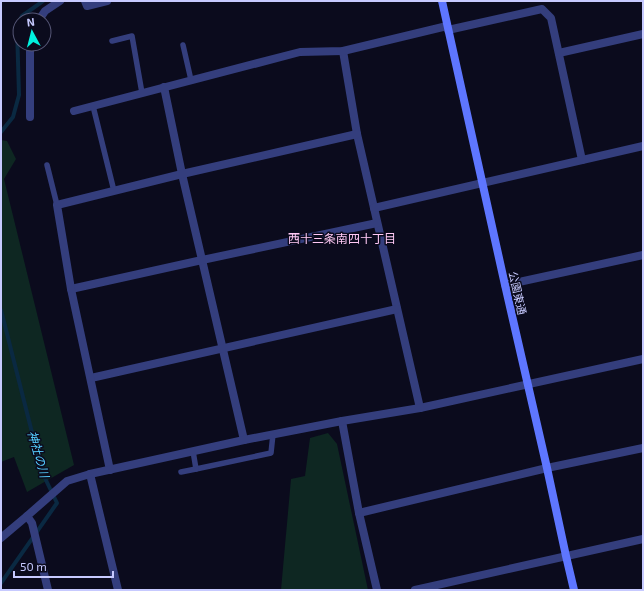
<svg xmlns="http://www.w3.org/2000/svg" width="644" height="591" font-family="'Exo 2','Noto Sans JP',sans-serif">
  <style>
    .green { fill: #0e2722 }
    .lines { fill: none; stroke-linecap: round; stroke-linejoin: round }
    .stream { stroke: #0a2942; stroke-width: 4 }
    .lane { stroke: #343e7d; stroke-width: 5.5 }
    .street { stroke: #343e7d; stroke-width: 8 }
    .secondary { stroke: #5e76ff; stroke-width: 8 }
    .labels { text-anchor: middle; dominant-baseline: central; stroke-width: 3; stroke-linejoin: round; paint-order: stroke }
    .street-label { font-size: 11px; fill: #c7caff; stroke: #0b0b1d }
    .neighbourhood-label { font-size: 12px; fill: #ffc9f5; stroke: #0b0b1d }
    .water-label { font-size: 12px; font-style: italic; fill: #55ceff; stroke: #0b0b1d }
  </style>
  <rect width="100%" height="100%" fill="#0b0b1d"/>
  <g class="green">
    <path d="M 1,140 L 7,141 L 16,159 L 4,179 L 74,465 L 27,492 L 14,457 L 1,462 Z"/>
    <path d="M 328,433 L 337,444 L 368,590 L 281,590 L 291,479 L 305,476 L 310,438 Z"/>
  </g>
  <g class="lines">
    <g class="stream">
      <path d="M 20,20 L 22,16 L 43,1"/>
      <path d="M 1,132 L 13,117 L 19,95 L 17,28 L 20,21"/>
      <path d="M 1,310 L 42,472 L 57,503 L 1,583"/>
    </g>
    <g class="lane">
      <path d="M 112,41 L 132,36 L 142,93"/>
      <path d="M 183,45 L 191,80"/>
      <path d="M 93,106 L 114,191"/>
      <path d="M 47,165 L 57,205"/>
      <path d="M 193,451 L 196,469 L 271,453 L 273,434"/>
      <path d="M 181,472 L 196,469"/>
    </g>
    <g class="street">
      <path d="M 85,1 L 87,6 L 107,1"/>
      <path d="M 39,20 L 45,11 L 60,1"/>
      <path d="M 448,30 L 542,9 L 551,18 L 582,160"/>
      <path d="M 30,44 L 30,117"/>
      <path d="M 343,51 L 357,134 L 420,408"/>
      <path d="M 559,53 L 643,34"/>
      <path d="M 164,87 L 182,174 L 244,440"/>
      <path d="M 74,111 L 300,52 L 343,51 L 447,26"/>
      <path d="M 374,208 L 643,146"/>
      <path d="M 505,285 L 643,255"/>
      <path d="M 71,289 L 202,260 L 377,223"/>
      <path d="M 91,378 L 397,309"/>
      <path d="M 342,421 L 359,513 L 377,590"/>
      <path d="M 110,470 L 71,289 L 57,205 L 182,174 L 357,134"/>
      <path d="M 90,474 L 118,590"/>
      <path d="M 359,513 L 547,468 L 643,448"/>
      <path d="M 27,516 L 32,523 L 48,590"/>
      <path d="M 1,538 L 27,516 L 67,481 L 90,474 L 244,440 L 342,421 L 420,408 L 643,359"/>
      <path d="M 415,590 L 643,539"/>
    </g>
    <path class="secondary" d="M 442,1 L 505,285 L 547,468 L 566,556 L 574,590"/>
  </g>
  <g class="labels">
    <g class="street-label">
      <text transform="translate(518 293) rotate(77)">公園東通</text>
    </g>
    <g class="neighbourhood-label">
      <text x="342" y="238">西十三条南四十丁目</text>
    </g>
    <g class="water-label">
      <text transform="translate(39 454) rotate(74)">神社の川</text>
    </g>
  </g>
  <rect width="644" height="591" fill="none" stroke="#c7caff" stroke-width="4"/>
  <g transform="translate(32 32) rotate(353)"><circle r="19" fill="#0b0b1d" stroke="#565777"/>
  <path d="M0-3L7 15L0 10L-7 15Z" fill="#00f2e0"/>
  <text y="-6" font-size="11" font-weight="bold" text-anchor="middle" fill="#c7caff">N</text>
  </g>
  <path d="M14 571v6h99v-6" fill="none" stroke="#c7caff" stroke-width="2"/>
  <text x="20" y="571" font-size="12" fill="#c7caff" stroke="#0b0b1d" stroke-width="3" paint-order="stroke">50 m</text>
</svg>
